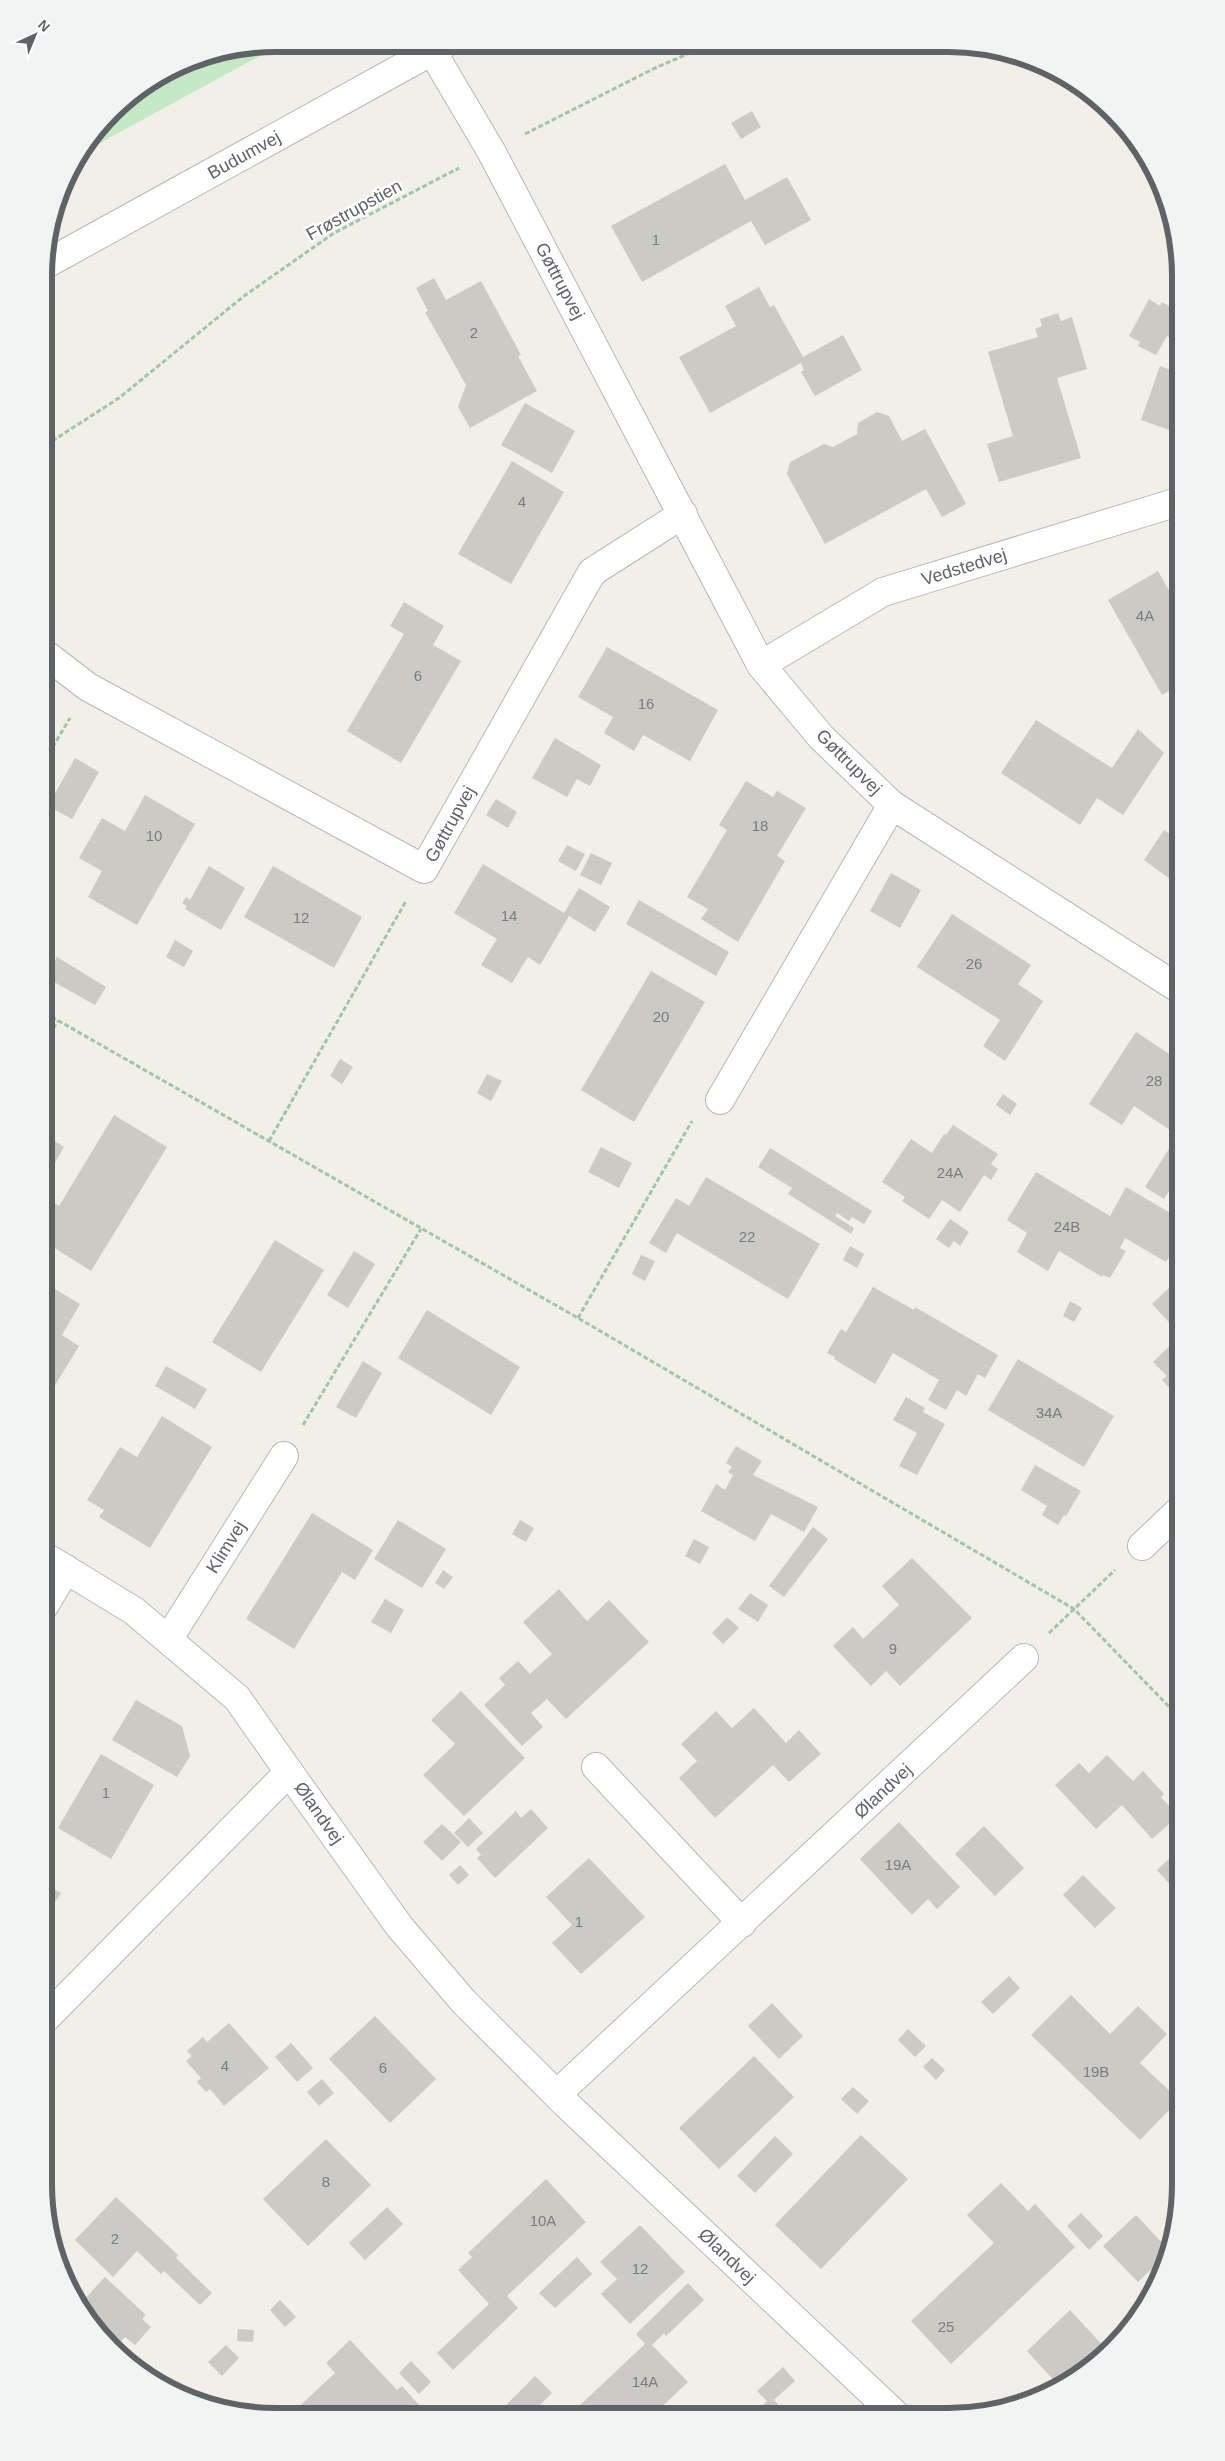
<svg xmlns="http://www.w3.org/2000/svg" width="1225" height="2461" font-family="Arial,sans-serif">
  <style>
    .green { fill: #c5e8c5 }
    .building { fill: #cccac5 }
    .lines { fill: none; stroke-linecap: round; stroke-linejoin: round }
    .minor-casing { stroke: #b5b8bc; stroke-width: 30 }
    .path { stroke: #9cc7a9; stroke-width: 3; stroke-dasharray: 5 2.5; stroke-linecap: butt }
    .minor { stroke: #fff; stroke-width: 28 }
    .labels { text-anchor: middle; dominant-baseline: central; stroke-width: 5; stroke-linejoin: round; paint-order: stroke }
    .number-label { font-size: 15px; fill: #7a7d7f }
    .street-label { font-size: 18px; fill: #5f6368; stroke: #fff }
    .rim { fill: none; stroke: #5f6368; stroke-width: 6 }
  </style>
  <rect width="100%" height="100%" fill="#f1efe8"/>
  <path class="green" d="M 276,44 L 282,44 L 85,151 L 123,102 L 188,61 Z"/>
  <g class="building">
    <path d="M 235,52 L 221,60 L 219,55 Z"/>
    <path d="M 752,111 L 761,127 L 741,139 L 731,123 Z"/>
    <path d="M 725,164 L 745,200 L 787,177 L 811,220 L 765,245 L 751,221 L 642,282 L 611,226 Z"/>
    <path d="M 434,278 L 446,300 L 481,281 L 521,355 L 518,356 L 537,391 L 470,428 L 458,407 L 466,385 L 425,312 L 428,311 L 416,288 Z"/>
    <path d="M 759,287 L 770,307 L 774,305 L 803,357 L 843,335 L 862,370 L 815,396 L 801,372 L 804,370 L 801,363 L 710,413 L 679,357 L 736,326 L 725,306 Z"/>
    <path d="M 1149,299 L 1160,306 L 1162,302 L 1181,313 L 1181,344 L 1167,336 L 1156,355 L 1138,346 L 1140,342 L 1129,336 Z"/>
    <path d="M 1058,313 L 1061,321 L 1072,317 L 1087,369 L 1057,378 L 1081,458 L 999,482 L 987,444 L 1013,436 L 988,352 L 1038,337 L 1035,329 L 1042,326 L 1040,319 Z"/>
    <path d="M 1160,366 L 1181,374 L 1181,434 L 1141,420 Z"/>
    <path d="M 525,403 L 575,431 L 552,473 L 501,445 Z"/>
    <path d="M 877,412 L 889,416 L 902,441 L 925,429 L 966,504 L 942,517 L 926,489 L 825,544 L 787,474 L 790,462 L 824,444 L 833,447 L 857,434 L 858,423 Z"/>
    <path d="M 512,461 L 564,492 L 511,584 L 458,554 Z"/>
    <path d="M 1158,571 L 1181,612 L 1181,684 L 1162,695 L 1108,600 Z"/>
    <path d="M 404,602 L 444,626 L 433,645 L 461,661 L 401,763 L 347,731 L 404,634 L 390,626 Z"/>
    <path d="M 607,647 L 718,710 L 690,761 L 643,735 L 634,751 L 604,733 L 613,717 L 578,697 Z"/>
    <path d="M 1036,720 L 1112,768 L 1138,729 L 1164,753 L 1123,815 L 1097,798 L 1080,825 L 1001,773 Z"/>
    <path d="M 555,738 L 601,765 L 590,786 L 577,779 L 567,797 L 532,778 Z"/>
    <path d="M 75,758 L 99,772 L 72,819 L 48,806 Z"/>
    <path d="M 746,781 L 773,797 L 777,791 L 806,808 L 777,856 L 785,861 L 738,942 L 701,919 L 708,909 L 687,897 L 727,830 L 719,825 Z"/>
    <path d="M 145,795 L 195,824 L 137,925 L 88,897 L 102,871 L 79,858 L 102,818 L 125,831 Z"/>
    <path d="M 496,799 L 517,812 L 508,828 L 486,815 Z"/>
    <path d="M 1164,830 L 1181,842 L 1181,887 L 1144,860 Z"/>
    <path d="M 567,845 L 585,854 L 576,871 L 558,861 Z"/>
    <path d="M 591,853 L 612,863 L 601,885 L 580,875 Z"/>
    <path d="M 483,864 L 564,913 L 579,888 L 610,907 L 595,932 L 569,916 L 540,965 L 528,957 L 512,983 L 481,965 L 497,939 L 454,913 Z"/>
    <path d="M 209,866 L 245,888 L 221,930 L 185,909 L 187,906 L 182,903 L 186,897 L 190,900 Z"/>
    <path d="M 273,866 L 362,917 L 334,968 L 244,917 Z"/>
    <path d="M 891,873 L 921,890 L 900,928 L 870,911 Z"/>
    <path d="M 639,900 L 729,952 L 716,976 L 626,924 Z"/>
    <path d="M 952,914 L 1031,965 L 1018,984 L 1043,1001 L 1005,1061 L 983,1046 L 1000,1020 L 917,967 Z"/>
    <path d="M 175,940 L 193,951 L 184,967 L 166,957 Z"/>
    <path d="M 57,957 L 106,987 L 95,1005 L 45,977 Z"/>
    <path d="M 651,971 L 705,1002 L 634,1122 L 581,1090 Z"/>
    <path d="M 1136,1032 L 1181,1062 L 1181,1119 L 1173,1132 L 1134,1106 L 1122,1125 L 1089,1104 Z"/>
    <path d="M 340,1059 L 353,1067 L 342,1084 L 330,1076 Z"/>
    <path d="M 487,1074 L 502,1081 L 491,1101 L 477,1093 Z"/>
    <path d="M 1003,1094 L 1017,1104 L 1010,1115 L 996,1105 Z"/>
    <path d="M 114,1115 L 167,1147 L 91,1271 L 45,1242 L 47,1227 L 45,1197 L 59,1206 Z"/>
    <path d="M 953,1125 L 998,1154 L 991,1164 L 998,1169 L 991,1180 L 984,1175 L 960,1212 L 942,1200 L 929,1219 L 902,1201 L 905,1197 L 882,1182 L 911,1139 L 932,1153 L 944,1134 L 946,1135 Z"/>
    <path d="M 1179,1133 L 1181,1134 L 1181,1172 L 1164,1199 L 1145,1187 Z"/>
    <path d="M 53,1140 L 64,1147 L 49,1173 L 45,1170 L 45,1148 L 47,1150 Z"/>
    <path d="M 601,1147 L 632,1163 L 619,1188 L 588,1172 Z"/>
    <path d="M 770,1148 L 872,1211 L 864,1224 L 852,1217 L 849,1221 L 837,1213 L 835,1216 L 854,1228 L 851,1234 L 788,1194 L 792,1188 L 758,1167 Z"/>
    <path d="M 1036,1172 L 1110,1216 L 1126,1187 L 1172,1214 L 1169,1219 L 1181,1227 L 1181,1237 L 1166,1262 L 1125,1238 L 1120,1248 L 1126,1251 L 1110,1278 L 1103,1275 L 1102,1277 L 1059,1251 L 1048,1271 L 1017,1252 L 1027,1233 L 1007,1220 Z"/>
    <path d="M 706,1177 L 820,1244 L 788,1299 L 677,1233 L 666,1253 L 649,1243 L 676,1198 L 689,1206 Z"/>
    <path d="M 950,1219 L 969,1232 L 960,1246 L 954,1241 L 949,1248 L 936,1239 Z"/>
    <path d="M 275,1240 L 324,1270 L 261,1372 L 212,1342 Z"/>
    <path d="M 850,1246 L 864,1254 L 857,1268 L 843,1260 Z"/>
    <path d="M 354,1251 L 375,1264 L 348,1308 L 327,1295 Z"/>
    <path d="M 641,1255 L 655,1261 L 645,1281 L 632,1274 Z"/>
    <path d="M 1181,1276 L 1181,1335 L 1152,1304 Z"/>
    <path d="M 45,1283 L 80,1304 L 62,1335 L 79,1346 L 48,1397 L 45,1394 Z"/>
    <path d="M 873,1287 L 914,1310 L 915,1307 L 998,1355 L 985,1378 L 978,1374 L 966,1396 L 957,1390 L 946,1410 L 928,1400 L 939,1380 L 893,1353 L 875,1384 L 834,1359 L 835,1357 L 827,1353 L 841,1329 L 846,1332 Z"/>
    <path d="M 1070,1301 L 1082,1308 L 1074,1322 L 1063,1316 Z"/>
    <path d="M 427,1310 L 520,1367 L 491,1415 L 398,1358 Z"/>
    <path d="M 1181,1335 L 1181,1400 L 1162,1380 L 1167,1376 L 1153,1362 Z"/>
    <path d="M 1018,1359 L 1114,1416 L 1084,1467 L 988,1410 Z"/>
    <path d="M 363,1361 L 382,1373 L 356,1418 L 336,1407 Z"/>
    <path d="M 166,1366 L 207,1389 L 195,1409 L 155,1386 Z"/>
    <path d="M 906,1397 L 925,1408 L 923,1412 L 945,1424 L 917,1475 L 899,1466 L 917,1433 L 893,1420 Z"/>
    <path d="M 162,1416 L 212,1447 L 150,1548 L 99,1517 L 104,1510 L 87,1500 L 120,1447 L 137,1457 Z"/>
    <path d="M 736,1446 L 762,1461 L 753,1475 L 818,1507 L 804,1532 L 771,1514 L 755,1541 L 701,1511 L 716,1484 L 725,1490 L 733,1475 L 728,1472 L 732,1467 L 726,1463 Z"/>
    <path d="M 1035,1465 L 1081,1491 L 1066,1516 L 1064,1515 L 1058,1525 L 1042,1515 L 1047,1506 L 1021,1490 Z"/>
    <path d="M 312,1513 L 373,1550 L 355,1580 L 342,1572 L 294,1649 L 246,1619 Z"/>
    <path d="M 398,1520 L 446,1549 L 422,1588 L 374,1559 Z"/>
    <path d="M 520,1520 L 534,1528 L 526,1542 L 512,1534 Z"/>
    <path d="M 813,1527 L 828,1539 L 784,1597 L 769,1586 Z"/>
    <path d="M 694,1539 L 709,1547 L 700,1564 L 685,1556 Z"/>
    <path d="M 912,1558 L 972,1618 L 900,1686 L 886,1671 L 871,1686 L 833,1646 L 853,1627 L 863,1639 L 899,1605 L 882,1586 Z"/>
    <path d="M 443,1570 L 453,1577 L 444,1589 L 435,1583 Z"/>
    <path d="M 559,1589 L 587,1621 L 609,1600 L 649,1642 L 566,1719 L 547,1699 L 531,1713 L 543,1727 L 522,1746 L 484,1705 L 505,1685 L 499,1678 L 518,1661 L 530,1674 L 552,1654 L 523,1622 Z"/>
    <path d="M 750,1593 L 768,1605 L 758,1622 L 738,1609 Z"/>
    <path d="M 385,1599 L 404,1610 L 391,1633 L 371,1622 Z"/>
    <path d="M 727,1617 L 739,1628 L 723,1644 L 712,1633 Z"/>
    <path d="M 461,1691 L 525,1758 L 464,1816 L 423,1775 L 455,1744 L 431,1720 Z"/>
    <path d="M 136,1700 L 182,1726 L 190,1756 L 177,1777 L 112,1740 Z"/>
    <path d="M 754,1708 L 786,1743 L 799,1730 L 821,1754 L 789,1782 L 773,1765 L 715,1818 L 679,1778 L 697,1761 L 681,1744 L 716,1711 L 732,1728 Z"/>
    <path d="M 101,1754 L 154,1785 L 111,1859 L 58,1828 Z"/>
    <path d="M 1107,1755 L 1133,1781 L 1143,1771 L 1164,1794 L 1161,1797 L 1178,1816 L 1152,1839 L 1122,1805 L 1096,1829 L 1055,1785 L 1079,1763 L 1089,1773 Z"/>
    <path d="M 531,1809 L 548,1828 L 495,1878 L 477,1858 L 481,1855 L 476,1849 L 516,1811 L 521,1818 Z"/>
    <path d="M 469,1818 L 483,1833 L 468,1847 L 454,1833 Z"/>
    <path d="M 899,1822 L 960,1887 L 937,1909 L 928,1899 L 912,1915 L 860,1859 Z"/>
    <path d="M 442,1824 L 461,1842 L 442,1861 L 423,1842 Z"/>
    <path d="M 984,1826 L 1024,1868 L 995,1896 L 955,1854 Z"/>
    <path d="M 1181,1833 L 1181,1852 L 1172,1841 Z"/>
    <path d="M 589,1858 L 645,1917 L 581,1974 L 552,1943 L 572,1925 L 546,1897 Z"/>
    <path d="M 1170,1858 L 1181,1870 L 1181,1882 L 1174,1889 L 1157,1870 Z"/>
    <path d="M 460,1865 L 469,1875 L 458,1885 L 449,1875 Z"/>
    <path d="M 1083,1875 L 1116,1908 L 1095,1928 L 1063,1895 Z"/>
    <path d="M 44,1883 L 61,1893 L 51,1908 L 44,1904 Z"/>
    <path d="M 1009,1976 L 1020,1988 L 993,2014 L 981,2002 Z"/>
    <path d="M 1071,1995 L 1110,2034 L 1138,2006 L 1167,2034 L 1140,2063 L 1179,2100 L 1140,2140 L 1031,2035 Z"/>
    <path d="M 772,2003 L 803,2036 L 779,2059 L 748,2026 Z"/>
    <path d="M 375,2016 L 436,2079 L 390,2123 L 329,2059 Z"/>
    <path d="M 229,2023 L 269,2068 L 224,2106 L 210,2089 L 206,2092 L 197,2082 L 201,2078 L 186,2061 L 192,2056 L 187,2051 L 203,2037 L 207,2042 Z"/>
    <path d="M 908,2029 L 926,2046 L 915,2057 L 898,2040 Z"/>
    <path d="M 291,2043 L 313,2068 L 297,2082 L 275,2057 Z"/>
    <path d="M 754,2056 L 794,2097 L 719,2169 L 679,2128 Z"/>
    <path d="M 932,2058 L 945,2070 L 936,2080 L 923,2067 Z"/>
    <path d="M 322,2079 L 334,2093 L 319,2106 L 307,2092 Z"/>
    <path d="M 853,2087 L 869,2101 L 857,2114 L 841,2099 Z"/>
    <path d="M 861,2135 L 908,2179 L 821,2269 L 775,2225 Z"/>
    <path d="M 775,2136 L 793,2154 L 755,2193 L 737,2176 Z"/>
    <path d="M 326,2139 L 371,2185 L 308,2246 L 263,2199 Z"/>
    <path d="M 546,2179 L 586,2222 L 507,2296 L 518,2308 L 453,2370 L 437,2353 L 489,2304 L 458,2270 L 472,2257 L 468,2253 Z"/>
    <path d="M 1001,2183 L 1028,2211 L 1035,2204 L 1075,2247 L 951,2364 L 911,2321 L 994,2243 L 967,2215 Z"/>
    <path d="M 116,2197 L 178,2255 L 176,2258 L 212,2293 L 200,2305 L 164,2271 L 161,2274 L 137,2251 L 113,2277 L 75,2240 Z"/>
    <path d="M 387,2207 L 403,2224 L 365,2260 L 349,2243 Z"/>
    <path d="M 1081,2213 L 1103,2236 L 1089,2250 L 1067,2226 Z"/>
    <path d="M 1136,2215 L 1169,2250 L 1168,2253 L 1138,2282 L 1103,2246 Z"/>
    <path d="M 640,2225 L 685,2272 L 630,2324 L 601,2294 L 617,2279 L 600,2262 Z"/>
    <path d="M 577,2257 L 592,2274 L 555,2308 L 539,2293 Z"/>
    <path d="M 105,2277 L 146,2315 L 142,2319 L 151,2327 L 135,2345 L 125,2337 L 114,2349 L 83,2314 L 79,2305 Z"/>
    <path d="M 688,2283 L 704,2300 L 666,2336 L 664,2333 L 652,2345 L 688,2382 L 652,2416 L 586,2416 L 578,2407 L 645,2344 L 636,2334 Z"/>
    <path d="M 280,2300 L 296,2317 L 285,2327 L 270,2310 Z"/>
    <path d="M 1070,2310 L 1107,2350 L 1078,2378 L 1060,2387 L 1027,2351 Z"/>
    <path d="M 238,2329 L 254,2330 L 253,2342 L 237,2341 Z"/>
    <path d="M 350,2340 L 397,2390 L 402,2386 L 419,2405 L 407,2416 L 383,2416 L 380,2412 L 376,2416 L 290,2415 L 335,2373 L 326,2363 Z"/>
    <path d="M 226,2345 L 239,2358 L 222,2376 L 208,2362 Z"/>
    <path d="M 411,2361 L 431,2382 L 419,2394 L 399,2373 Z"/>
    <path d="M 783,2367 L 795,2381 L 774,2400 L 790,2417 L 751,2417 L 767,2401 L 757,2391 Z"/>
    <path d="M 535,2376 L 552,2393 L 529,2416 L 497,2416 L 496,2415 Z"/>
  </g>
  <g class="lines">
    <g class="minor-casing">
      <g id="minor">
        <path d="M 432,51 L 491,151 L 761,665 L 821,737 L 892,805 L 1181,990"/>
        <path d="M 46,264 L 443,45"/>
        <path d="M 45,654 L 88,687 L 424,869 L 592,572 L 683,514"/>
        <path d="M 761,665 L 883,592 L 1181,501"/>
        <path d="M 720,1100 L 892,805"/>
        <path d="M 1142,1546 L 1181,1509"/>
        <path d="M 44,1556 L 134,1611 L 237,1698 L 289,1772"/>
        <path d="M 44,1606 L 66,1569"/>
        <path d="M 169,1638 L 284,1456"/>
        <path d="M 596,1767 L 742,1923"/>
        <path d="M 44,2020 L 289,1772 L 399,1926 L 464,2002 L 565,2103 L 898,2417"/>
        <path d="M 557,2094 L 1024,1658"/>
      </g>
    </g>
    <g class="path">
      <path d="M 525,134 L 651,70 L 705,46"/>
      <path d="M 46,445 L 119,398 L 244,296 L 334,233 L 459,168"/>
      <path d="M 45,760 L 70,718"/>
      <path d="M 45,1013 L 578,1318 L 1074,1609 L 1181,1719"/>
      <path d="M 45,1041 L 58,1021"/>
      <path d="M 269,1141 L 406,901"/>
      <path d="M 578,1318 L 692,1121"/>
      <path d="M 303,1425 L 421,1229"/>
      <path d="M 1049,1633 L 1115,1570"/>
    </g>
    <use href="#minor" class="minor"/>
  </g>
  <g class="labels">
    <g class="number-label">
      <text x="656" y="239">1</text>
      <text x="474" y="332">2</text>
      <text x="522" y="501">4</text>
      <text x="1145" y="615">4A</text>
      <text x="418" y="675">6</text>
      <text x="646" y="703">16</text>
      <text x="760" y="825">18</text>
      <text x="154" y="835">10</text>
      <text x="509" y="915">14</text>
      <text x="301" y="917">12</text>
      <text x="974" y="963">26</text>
      <text x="661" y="1016">20</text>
      <text x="1154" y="1080">28</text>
      <text x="950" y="1172">24A</text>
      <text x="1067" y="1226">24B</text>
      <text x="747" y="1236">22</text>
      <text x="1049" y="1412">34A</text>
      <text x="893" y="1648">9</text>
      <text x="106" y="1792">1</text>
      <text x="898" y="1864">19A</text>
      <text x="579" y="1921">1</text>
      <text x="225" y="2065">4</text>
      <text x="383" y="2067">6</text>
      <text x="1096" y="2071">19B</text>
      <text x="326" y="2181">8</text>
      <text x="543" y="2220">10A</text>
      <text x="115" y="2238">2</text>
      <text x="640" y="2268">12</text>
      <text x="946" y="2326">25</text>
      <text x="645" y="2381">14A</text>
    </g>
    <g class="street-label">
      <text transform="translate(244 155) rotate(-29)">Budumvej</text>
      <text transform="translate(354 210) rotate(-29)">Frøstrupstien</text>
      <text transform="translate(560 281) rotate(62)">Gøttrupvej</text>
      <text transform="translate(964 567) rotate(-17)">Vedstedvej</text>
      <text transform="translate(849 762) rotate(45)">Gøttrupvej</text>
      <text transform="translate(450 824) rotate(-61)">Gøttrupvej</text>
      <text transform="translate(226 1547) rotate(-58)">Klimvej</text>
      <text transform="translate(883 1791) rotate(-43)">Ølandvej</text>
      <text transform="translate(319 1813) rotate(55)">Ølandvej</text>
      <text transform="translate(727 2256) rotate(44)">Ølandvej</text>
    </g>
  </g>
  <path d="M0 0H1225V2461H0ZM276 52H948A224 224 0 0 1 1172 276V2184A224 224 0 0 1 948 2408H276A224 224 0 0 1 52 2184V276A224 224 0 0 1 276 52Z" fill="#f2f3f3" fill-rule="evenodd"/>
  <path class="rim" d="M276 52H948A224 224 0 0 1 1172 276V2184A224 224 0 0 1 948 2408H276A224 224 0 0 1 52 2184V276A224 224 0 0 1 276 52Z"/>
  <g transform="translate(35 35) rotate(44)" stroke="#ffffff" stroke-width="4" paint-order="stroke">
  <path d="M0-4L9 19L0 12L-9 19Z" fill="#5f6368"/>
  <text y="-8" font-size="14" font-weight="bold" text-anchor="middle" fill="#5f6368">N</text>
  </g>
</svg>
